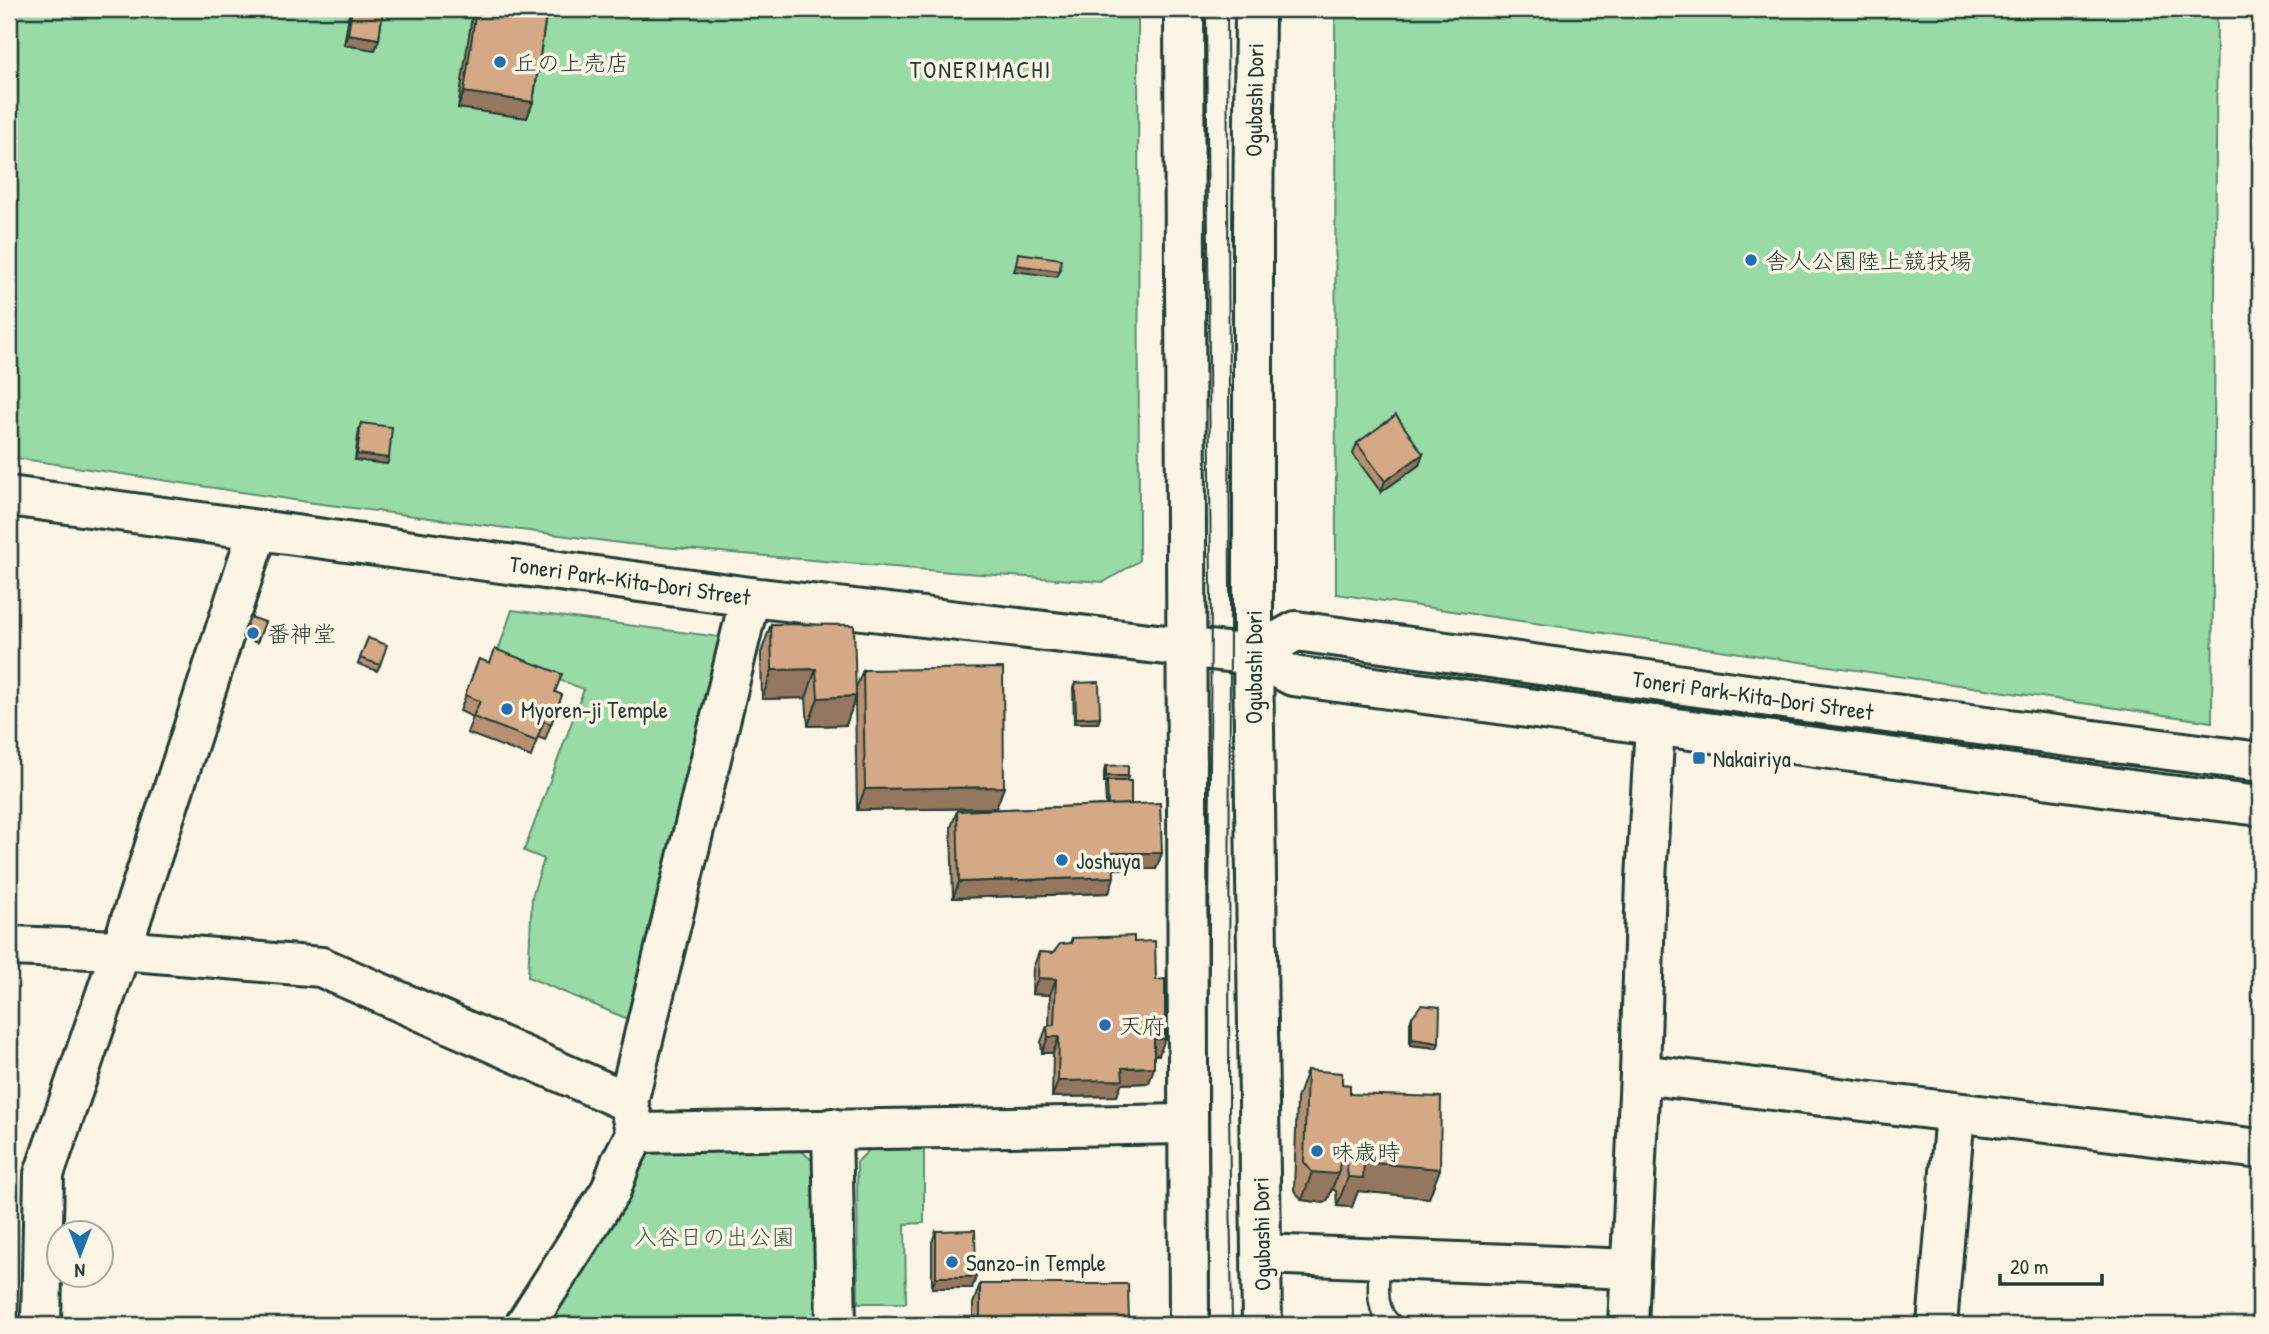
<svg xmlns="http://www.w3.org/2000/svg" width="2269" height="1334" font-family="'Patrick Hand','Klee One',sans-serif">
  <style>
    .green { fill: #98dba6; stroke: #5c8c6d; stroke-width: 2 }
    .lines { fill: none; stroke-linecap: round; stroke-linejoin: round }
    .service-casing { stroke: #1f3d34; stroke-width: 24 }
    .minor-casing { stroke: #1f3d34; stroke-width: 44 }
    .tertiary-casing { stroke: #1f3d34; stroke-width: 44 }
    .primary-casing { stroke: #1f3d34; stroke-width: 44 }
    .service { stroke: #fcf5e5; stroke-width: 19 }
    .minor { stroke: #fcf5e5; stroke-width: 38 }
    .tertiary { stroke: #fcf5e5; stroke-width: 38 }
    .primary { stroke: #fcf5e5; stroke-width: 38 }
    .tram { stroke: #1f3d34; stroke-width: 2 }
    .wall { fill: #b79073; stroke: #1f3d34; stroke-width: 2 }
    .shaded-wall { fill: #95765e; stroke: #1f3d34; stroke-width: 2 }
    .building { fill: #d5a886; stroke: #1f3d34; stroke-width: 2 }
    .poi-dot { fill: #1f6fb2; stroke: #fcf5e5; stroke-width: 2.5 }
    .labels { text-anchor: middle; dominant-baseline: central; stroke-width: 7; stroke-linejoin: round; paint-order: stroke }
    .poi-label { font-size: 23px; fill: #1f3d34; stroke: #fcf5e5; text-anchor: start }
    .street-label { font-size: 23px; fill: #1f3d34; stroke: #fcf5e5 }
    .park-label { font-size: 23px; fill: #375d4b; stroke: #fcf5e5 }
    .neighbourhood-label { font-size: 24px; letter-spacing: 2px; fill: #1f3d34; stroke: #fcf5e5 }
  </style>
  <rect width="100%" height="100%" fill="#fcf5e5"/>
  <filter id="ink" filterUnits="userSpaceOnUse"><feTurbulence type="fractalNoise" baseFrequency=".0143" numOctaves="2"/><feDisplacementMap in="SourceGraphic" scale="14" xChannelSelector="R" yChannelSelector="G"/><feConvolveMatrix kernelMatrix="1 2 1 2 8 2 1 2 1" color-interpolation-filters="sRGB"/></filter>
  <g filter="url(#ink)">
    <g class="green">
      <path d="M 9,9 L 1138,9 L 1139,561 L 1104,582 L 951,572 L 628,544 L 307,502 L 9,457 Z"/>
      <path d="M 1335,9 L 2217,9 L 2212,722 L 1336,594 Z"/>
      <path d="M 512,610 L 720,637 L 628,1019 L 528,977 L 532,897 L 544,859 L 524,851 L 584,689 L 496,657 Z"/>
      <path d="M 875,1144 L 924,1144 L 924,1223 L 905,1224 L 906,1303 L 858,1303 L 857,1162 Z"/>
      <path d="M 795,1145 L 815,1163 L 817,1325 L 539,1325 L 647,1147 Z"/>
    </g>
    <g class="lines">
      <g class="service-casing">
        <path id="service" d="M 1380,1257 C 1379,1279 1373,1312 1393,1325"/>
      </g>
      <g class="minor-casing">
        <g id="minor">
          <path d="M 9,946 L 121,950 L 321,967 L 628,1102"/>
          <path d="M 1640,1074 L 2260,1149"/>
          <path d="M 832,1128 L 836,1325"/>
          <path d="M 636,1133 L 1187,1124"/>
          <path d="M 1262,1254 L 1631,1269"/>
          <path d="M 41,1325 L 44,1174 L 121,950 L 258,530"/>
          <path d="M 525,1325 L 611,1190 L 621,1162 L 636,1133 L 628,1102 L 750,597"/>
          <path d="M 1628,1325 L 1640,1074 L 1646,879 L 1655,725"/>
          <path d="M 1937,1325 L 1955,1113"/>
        </g>
      </g>
      <g class="tertiary-casing">
        <g id="tertiary">
          <path d="M 9,496 L 750,597 L 1253,655 L 1293,676 L 2161,794 L 2260,806"/>
          <path d="M 1253,655 L 1296,631 L 1841,707 L 2260,762"/>
        </g>
      </g>
      <g class="primary-casing">
        <g id="primary">
          <path d="M 1184,9 C 1189,448 1184,886 1189,1325"/>
          <path d="M 1255,9 L 1253,234 L 1253,655 L 1262,1325"/>
        </g>
      </g>
      <use href="#service" class="service"/>
      <use href="#minor" class="minor"/>
      <use href="#tertiary" class="tertiary"/>
      <use href="#primary" class="primary"/>
      <g class="tram">
        <path d="M 1206,9 L 1211,595 L 1208,1104 L 1210,1325"/>
        <path d="M 1227,9 L 1230,598 L 1229,1109 L 1232,1325"/>
      </g>
    </g>
    <g class="wall">
      <path d="M 350,9 L 383,9 L 379,39 L 375,50 L 344,45 Z"/>
      <path d="M 473,9 L 547,9 L 533,102 L 527,118 L 458,108 Z"/>
      <path d="M 361,423 L 389,458 L 387,464 L 355,460 L 359,429 Z"/>
      <path d="M 1357,443 L 1423,454 L 1419,465 L 1381,492 L 1353,454 Z"/>
      <path d="M 250,617 L 265,622 L 257,643 L 242,637 Z"/>
      <path d="M 771,624 L 856,688 L 863,670 L 1004,787 L 996,808 L 857,810 L 855,699 L 846,725 L 808,726 L 806,698 L 762,699 L 761,653 Z"/>
      <path d="M 368,638 L 380,665 L 377,671 L 358,664 Z"/>
      <path d="M 479,659 L 562,695 L 545,740 L 538,737 L 531,757 L 467,733 L 473,717 L 460,711 Z"/>
      <path d="M 1075,683 L 1100,717 L 1098,723 L 1074,723 L 1073,688 Z"/>
      <path d="M 1106,766 L 1128,776 L 1127,781 L 1131,804 L 1162,853 L 1156,869 L 1114,869 L 1109,893 L 953,898 L 951,827 L 957,811 L 1106,805 L 1105,787 L 1107,782 L 1104,782 L 1104,771 Z"/>
      <path d="M 1072,938 L 1134,942 L 1159,1055 L 1154,1055 L 1154,1067 L 1149,1083 L 1121,1084 L 1117,1096 L 1052,1097 L 1053,1053 L 1042,1053 L 1041,1042 L 1047,1026 L 1049,1026 L 1050,995 L 1032,994 L 1033,968 L 1039,952 L 1053,953 L 1070,943 Z"/>
      <path d="M 1412,1017 L 1437,1048 L 1410,1045 L 1410,1023 Z"/>
      <path d="M 1307,1070 L 1350,1094 L 1440,1169 L 1429,1198 L 1358,1191 L 1352,1207 L 1337,1206 L 1336,1191 L 1332,1189 L 1328,1199 L 1324,1203 L 1302,1200 L 1294,1190 L 1297,1099 Z"/>
      <path d="M 936,1231 L 972,1288 L 932,1288 L 932,1242 Z"/>
      <path d="M 980,1284 L 1129,1325 L 973,1325 L 973,1304 Z"/>
    </g>
    <g class="shaded-wall">
      <path d="M 348,34 L 379,39 L 375,50 L 344,45 Z"/>
      <path d="M 464,92 L 533,102 L 527,118 L 458,108 Z"/>
      <path d="M 1016,265 L 1060,271 L 1057,277 L 1014,271 Z"/>
      <path d="M 357,454 L 389,458 L 387,464 L 355,460 Z"/>
      <path d="M 1423,454 L 1419,465 L 1381,492 L 1385,481 Z"/>
      <path d="M 816,669 L 806,698 L 762,699 L 772,670 Z"/>
      <path d="M 856,696 L 846,725 L 808,726 L 818,698 Z"/>
      <path d="M 1100,717 L 1098,723 L 1074,723 L 1076,718 Z"/>
      <path d="M 1106,776 L 1128,776 L 1126,782 L 1104,782 Z"/>
      <path d="M 1004,787 L 996,808 L 857,810 L 865,789 Z"/>
      <path d="M 1113,853 L 1162,853 L 1156,869 L 1108,869 Z"/>
      <path d="M 1114,877 L 1109,893 L 953,898 L 959,882 Z"/>
      <path d="M 1038,978 L 1056,979 L 1050,995 L 1032,994 Z"/>
      <path d="M 1048,1037 L 1059,1037 L 1053,1053 L 1042,1053 Z"/>
      <path d="M 1154,1039 L 1165,1039 L 1159,1055 L 1148,1055 Z"/>
      <path d="M 1412,1039 L 1439,1043 L 1437,1048 L 1410,1045 Z"/>
      <path d="M 1154,1067 L 1149,1083 L 1121,1084 L 1117,1096 L 1052,1097 L 1058,1081 L 1122,1068 Z"/>
      <path d="M 1364,1162 L 1440,1169 L 1429,1198 L 1358,1191 L 1352,1207 L 1337,1206 L 1348,1177 Z"/>
      <path d="M 1339,1171 L 1328,1199 L 1324,1203 L 1302,1200 L 1312,1172 Z"/>
      <path d="M 936,1277 L 976,1277 L 972,1288 L 932,1288 Z"/>
    </g>
    <g class="building">
      <path d="M 352,9 L 383,9 L 379,39 L 348,34 Z"/>
      <path d="M 476,9 L 547,9 L 533,102 L 464,92 Z"/>
      <path d="M 1018,253 L 1061,259 L 1060,271 L 1016,265 Z"/>
      <path d="M 1396,415 L 1423,454 L 1385,481 L 1357,443 Z"/>
      <path d="M 361,423 L 392,427 L 389,458 L 357,454 Z"/>
      <path d="M 250,617 L 265,622 L 259,638 L 244,631 Z"/>
      <path d="M 771,624 L 854,625 L 856,696 L 818,698 L 816,669 L 772,670 Z"/>
      <path d="M 368,638 L 387,645 L 380,665 L 360,658 Z"/>
      <path d="M 495,649 L 562,674 L 555,692 L 562,695 L 551,724 L 544,721 L 536,741 L 473,717 L 480,701 L 465,695 L 479,659 L 490,663 Z"/>
      <path d="M 1003,668 L 1004,787 L 865,789 L 863,670 Z"/>
      <path d="M 1099,682 L 1100,717 L 1076,718 L 1075,683 Z"/>
      <path d="M 1128,765 L 1128,776 L 1106,776 L 1106,766 Z"/>
      <path d="M 1107,781 L 1131,781 L 1131,804 L 1108,805 Z"/>
      <path d="M 1160,803 L 1162,853 L 1113,853 L 1114,877 L 959,882 L 957,811 Z"/>
      <path d="M 1134,936 L 1134,942 L 1155,941 L 1156,980 L 1165,979 L 1165,1039 L 1154,1039 L 1154,1067 L 1122,1068 L 1123,1080 L 1058,1081 L 1059,1037 L 1048,1037 L 1047,1026 L 1054,1025 L 1056,979 L 1038,978 L 1039,952 L 1053,953 L 1060,944 L 1072,943 L 1072,938 Z"/>
      <path d="M 1421,1005 L 1440,1007 L 1439,1043 L 1412,1039 L 1412,1017 Z"/>
      <path d="M 1307,1070 L 1342,1073 L 1342,1084 L 1350,1085 L 1350,1094 L 1441,1097 L 1440,1169 L 1364,1162 L 1363,1178 L 1348,1177 L 1346,1162 L 1340,1160 L 1339,1171 L 1335,1174 L 1312,1172 L 1304,1162 Z"/>
      <path d="M 975,1230 L 976,1277 L 936,1277 L 936,1231 Z"/>
      <path d="M 980,1284 L 1128,1284 L 1129,1325 L 980,1325 Z"/>
    </g>
  </g>
  <g class="poi-dot">
    <circle cx="500" cy="62" r="7"/>
    <circle cx="1751" cy="260" r="7"/>
    <circle cx="253" cy="633" r="7"/>
    <circle cx="507" cy="709" r="7"/>
    <rect x="1692" y="751" width="14" height="14" rx="3.5"/>
    <circle cx="1062" cy="860" r="7"/>
    <circle cx="1105" cy="1025" r="7"/>
    <circle cx="1317" cy="1151" r="7"/>
    <circle cx="952" cy="1262" r="7"/>
  </g>
  <g class="labels">
    <g class="poi-label">
      <text x="514" y="62">丘の上売店</text>
      <text x="1765" y="260">舎人公園陸上競技場</text>
      <text x="267" y="633">番神堂</text>
      <text x="521" y="709">Myoren-ji Temple</text>
      <text x="1713" y="758">Nakairiya</text>
      <text x="1076" y="860">Joshuya</text>
      <text x="1119" y="1025">天府</text>
      <text x="1331" y="1151">味歳時</text>
      <text x="966" y="1262">Sanzo-in Temple</text>
    </g>
    <g class="street-label">
      <text transform="translate(1254 100) rotate(-89)">Ogubashi Dori</text>
      <text transform="translate(630 580) rotate(8)">Toneri Park-Kita-Dori Street</text>
      <text transform="translate(1253 667) rotate(-90)">Ogubashi Dori</text>
      <text transform="translate(1753 695) rotate(8)">Toneri Park-Kita-Dori Street</text>
      <text transform="translate(1261 1234) rotate(-91)">Ogubashi Dori</text>
    </g>
    <g class="park-label">
      <text x="714" y="1236">入谷日の出公園</text>
    </g>
    <g class="neighbourhood-label">
      <text x="981" y="69">TONERIMACHI</text>
    </g>
  </g>
  <rect width="2269" height="1334" fill="none" stroke="#fcf5e5" stroke-width="35"/>
  <rect x="18" y="18" width="2234" height="1299" fill="none" stroke="#1f3d34" stroke-width="2.5" filter="url(#ink)"/>
  <g transform="translate(80 1254) rotate(180)"><circle r="33" fill="#fcf5e5" stroke="#a4ab9e" stroke-width="2"/>
  <path d="M0-5L12 26L0 18L-12 26Z" fill="#1f6fb2"/>
  <text y="-10" font-size="19" font-weight="bold" text-anchor="middle" fill="#1f3d34">N</text>
  </g>
  <path d="M2000 1274v10h102v-10" fill="none" stroke="#1f3d34" stroke-width="3.5"/>
  <text x="2010" y="1274" font-size="21" fill="#1f3d34" stroke="#fcf5e5" stroke-width="5" paint-order="stroke">20 m</text>
</svg>
